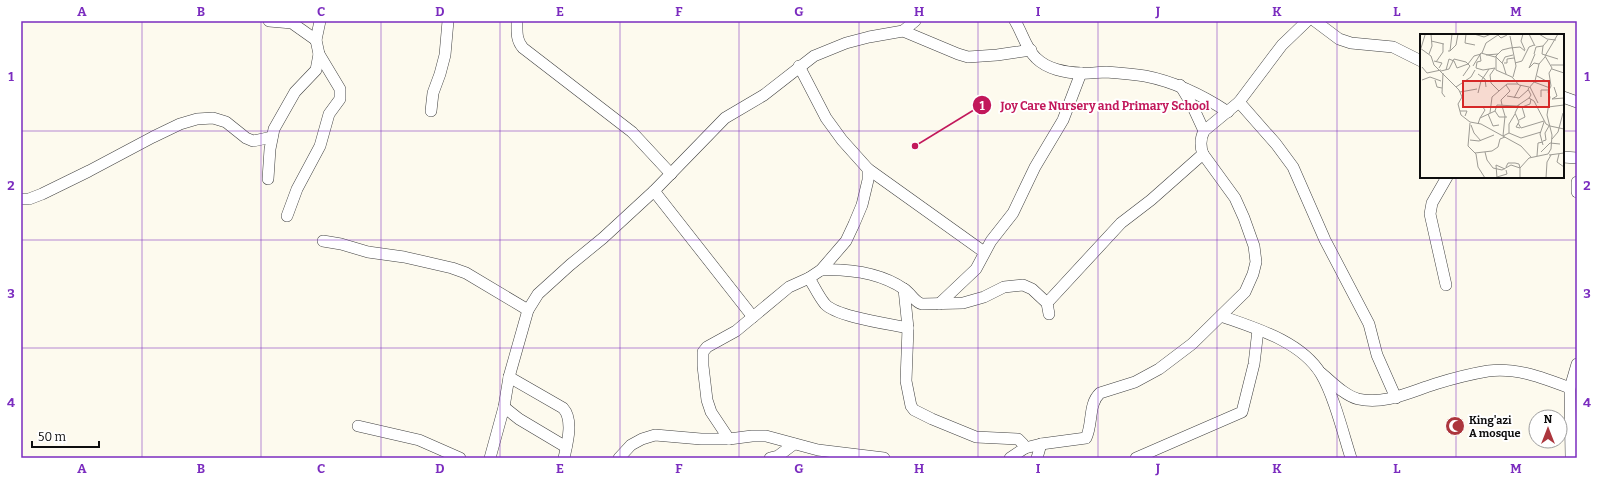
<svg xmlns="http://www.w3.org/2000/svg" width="1598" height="479" font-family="Bitter,serif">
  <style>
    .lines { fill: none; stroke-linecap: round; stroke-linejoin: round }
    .street-casing { stroke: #404040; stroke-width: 12 }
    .street { stroke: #fff; stroke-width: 11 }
    .grid { fill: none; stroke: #7b2cbf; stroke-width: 1; stroke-opacity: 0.55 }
    .labels { text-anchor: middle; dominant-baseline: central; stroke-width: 4; stroke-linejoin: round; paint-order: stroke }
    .poi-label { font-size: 11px; font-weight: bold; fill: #0d0d0d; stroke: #fff; text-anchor: start }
    .inset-road { fill: none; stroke: #9d9b94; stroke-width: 1 }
    .view { fill: #d62828; fill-opacity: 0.15; stroke: #d62828; stroke-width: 2 }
    .inset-edge { fill: none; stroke: #0d0d0d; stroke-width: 2 }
    .leader { fill: none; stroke: #c2185b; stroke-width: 1.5 }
    .callout-dot { fill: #c2185b; stroke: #fff; stroke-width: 1.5 }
    .mark-label { font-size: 12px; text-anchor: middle; font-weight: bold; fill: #fff }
    .callout-label { font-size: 12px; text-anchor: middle; font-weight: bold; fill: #c2185b; stroke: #fff; stroke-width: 4; stroke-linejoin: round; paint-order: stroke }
    .neatline { fill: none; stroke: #7b2cbf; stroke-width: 1.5 }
    .grid-label { font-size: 13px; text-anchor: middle; font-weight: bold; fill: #7b2cbf }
  </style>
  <rect width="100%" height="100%" fill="#fdfaee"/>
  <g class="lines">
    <g class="street-casing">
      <g id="street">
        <path d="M 269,21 L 292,23 L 316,40"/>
        <path d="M 517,21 C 517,32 516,40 523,48 L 632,132 L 671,174"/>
        <path d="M 1015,21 C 1022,32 1026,49 1036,58 C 1047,69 1066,73 1081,73 C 1089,74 1098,72 1106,72 C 1119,73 1132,74 1145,76 C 1176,82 1202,95 1228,112"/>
        <path d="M 1315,21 L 1339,39 L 1351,43 L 1393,47 L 1421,61"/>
        <path d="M 903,31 L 915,21"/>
        <path d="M 1180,85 L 1192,105 L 1204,131"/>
        <path d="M 1563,97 L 1577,102"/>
        <path d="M 1239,102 L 1276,144 L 1293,167 L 1325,240 L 1369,324 L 1377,355 L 1396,398"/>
        <path d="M 431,111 L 433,93 L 440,74 L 445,55 L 448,21"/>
        <path d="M 1563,157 L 1577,158"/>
        <path d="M 868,169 L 984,252"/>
        <path d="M 268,179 L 270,149 L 274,129 L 295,92 L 316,70 L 319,54"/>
        <path d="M 1577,182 L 1577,192"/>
        <path d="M 654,191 L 753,317"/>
        <path d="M 21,199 L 29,199 L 42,194 L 89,171 L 153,137 L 180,124 L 197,119 L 213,118 L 226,122 L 246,138 L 253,141 L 272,137"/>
        <path d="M 287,216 L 297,189 L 320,146 L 329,114 L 340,99 L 340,89 L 319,54 L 316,40 L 320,21"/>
        <path d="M 323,241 L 341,244 L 368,252 L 404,257 L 452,268 L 466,273 L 528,310"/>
        <path d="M 821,270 C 849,269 879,272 904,289 C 911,293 914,302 922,304 L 963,303 L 984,297 L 1004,287 L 1023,285 L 1032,289 L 1047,303 L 1049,314"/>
        <path d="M 809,278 C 814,286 819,297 825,304 C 837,317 890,324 908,328"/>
        <path d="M 1446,285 L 1430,214 L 1432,203 L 1447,177"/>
        <path d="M 904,289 L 908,328 L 906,381 L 911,406 L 914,410 L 932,419 L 976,437 L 1018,439 L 1023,444 L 1025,448"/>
        <path d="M 1047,303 L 1121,223 L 1151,200 L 1203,154"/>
        <path d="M 939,304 L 976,269 L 991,241 L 1013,213 L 1035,167 L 1063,120 L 1081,73"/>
        <path d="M 1221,316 C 1255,328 1301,341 1321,374 C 1334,396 1343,433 1351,458"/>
        <path d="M 1321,373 C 1332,382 1344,395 1358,399 C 1385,405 1410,392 1435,384 C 1451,379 1470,374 1488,371 C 1516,367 1544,378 1570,388"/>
        <path d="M 509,377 L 563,408 C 574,420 567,444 564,458"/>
        <path d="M 504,407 L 519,419 L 566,447"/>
        <path d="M 358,426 L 419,440 L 460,458"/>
        <path d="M 729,439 L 711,412 L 707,400 L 703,366 L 703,352 L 707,347 L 736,331 L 789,287 L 809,278 L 821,270 L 846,241 L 854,224 L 862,205 L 868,180 L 868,169 L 842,140 L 826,118 L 799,66"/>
        <path d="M 490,458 L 504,407 L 509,377 L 528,310 L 538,294 L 570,265 L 603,238 L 654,191 L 725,118 L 764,95 L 814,56 L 846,43 L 869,37 L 903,31 L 958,54 L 968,57 L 997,55 L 1031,50"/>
        <path d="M 619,458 L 631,445 L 642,439 L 655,435 L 701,439 L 729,439 L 752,436 L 766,436 L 818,450 L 884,458"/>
        <path d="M 770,458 L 778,456 L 794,444"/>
        <path d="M 1010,458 L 1025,448 L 1041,444 L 1086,438 C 1093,424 1088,404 1100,393 L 1135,382 L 1159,369 L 1192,344 L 1245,292 L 1253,274 L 1256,262 L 1254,246 L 1244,218 L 1235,198 L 1203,154 C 1200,146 1200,139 1204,131 L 1239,102 L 1282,45 L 1307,21"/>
        <path d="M 1037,458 L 1041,444"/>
        <path d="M 1136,458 L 1242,412 L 1254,364 L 1258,330"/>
        <path d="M 1571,458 L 1570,388 L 1577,364"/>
      </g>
    </g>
    <use href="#street" class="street"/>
  </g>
  <path class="grid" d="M 142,21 L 142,458M 261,21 L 261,458M 381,21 L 381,458M 500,21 L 500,458M 620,21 L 620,458M 739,21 L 739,458M 859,21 L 859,458M 978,21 L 978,458M 1098,21 L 1098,458M 1217,21 L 1217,458M 1337,21 L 1337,458M 1456,21 L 1456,35M 21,131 L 1421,131M 1563,131 L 1577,131M 1456,177 L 1456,458M 21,240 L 1577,240M 21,348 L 1577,348"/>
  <defs>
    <g id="mosque-disc" transform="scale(1)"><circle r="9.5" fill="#ac363d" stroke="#fff"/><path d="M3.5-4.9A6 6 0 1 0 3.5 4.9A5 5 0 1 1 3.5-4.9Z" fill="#fff"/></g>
  </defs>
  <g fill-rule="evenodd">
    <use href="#mosque-disc" x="1455" y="426"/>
  </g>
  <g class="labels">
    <g class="poi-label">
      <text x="1469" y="420">King'azi<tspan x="1469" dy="13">A mosque</tspan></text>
    </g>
  </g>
  <g transform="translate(1420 34)">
    <rect width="144" height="144" fill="#fdfaee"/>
    <path class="inset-road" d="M 46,0 L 45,9 L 55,11M 54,0 L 64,3 L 71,0M 77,0 L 81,4 L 87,1M 103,0 L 101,7 L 105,16M 109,0 L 115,12M 119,0 L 127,5 L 136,6M 90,2 L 96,32 L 93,43M 11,7 L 24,10M 123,12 L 122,20 L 138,25M 0,14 L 11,22 L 14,31 L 39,56 L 42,63 L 38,70 L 41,81 L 50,88 L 61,90 L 101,112 L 111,123M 1,14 L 5,1M 90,14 L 100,13 L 105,17M 28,17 L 30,17 L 32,0M 30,17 L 36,11 L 38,0M 62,19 L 66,9 L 78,1M 9,20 L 12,12 L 11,0M 114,20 L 116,13 L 123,12 L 128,6M 115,20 L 109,34 L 114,29 L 119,30M 60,21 L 61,27 L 57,28 L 56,34 L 63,36 L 75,34M 66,21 L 78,20M 76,22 L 76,36 L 92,43 L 99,51 L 109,53M 76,23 L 83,30 L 86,40M 14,27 L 22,29 L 19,34M 16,28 L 23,18 L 23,10M 82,29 L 85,23 L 93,21M 84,29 L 87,29 L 87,25 L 94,24M 95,29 L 102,27 L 109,13 L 114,11M 48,30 L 54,22 L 61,20M 131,31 L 144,31M 53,32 L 61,19 L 75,23 L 82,16 L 90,14M 2,33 L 7,39 L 21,36M 75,34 L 70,41 L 71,49 L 79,57M 132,35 L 144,39M 26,36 L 29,25 L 34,27 L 37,34 L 48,30M 21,37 L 29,35 L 34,25 L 46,28 L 50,32M 23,39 L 22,59 L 25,63M 58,40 L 65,45 L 66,53M 43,42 L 50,32M 117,42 L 130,49M 2,46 L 10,43 L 21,47M 15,46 L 17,53 L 22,54M 114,48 L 130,54M 36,53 L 51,43 L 55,36M 110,53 L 118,69M 40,58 L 57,55M 58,59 L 61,47 L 69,35M 87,62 L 99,64M 121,63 L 121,56 L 128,56M 94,64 L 101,51M 99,64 L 108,56M 109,64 L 114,67 L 126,90 L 130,92M 132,65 L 137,62 L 134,53M 132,65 L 144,64M 82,71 L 81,66 L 90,57 L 86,51M 99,71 L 95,79 L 99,88 L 96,93 L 100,94M 82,72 L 85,82 L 83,102M 102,73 L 110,70 L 111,65M 128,73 L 144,71M 40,77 L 47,77 L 45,82M 75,77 L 79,83 L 87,83M 70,79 L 72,63 L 87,50 L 98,50M 68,80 L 73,92 L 79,91M 60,84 L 65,76 L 62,72M 99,86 L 105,83 L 102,73M 50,89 L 48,112 L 56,120 L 58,133 L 65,144M 98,89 L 101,94 L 124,87M 58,90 L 60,84 L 75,77 L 77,71 L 97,72 L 109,64 L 111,61 L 108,55 L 115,47 L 119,30 L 125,23M 51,91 L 54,99 L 61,107M 130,92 L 144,95M 89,99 L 101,104 L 121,98M 83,102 L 89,99 L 89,90 L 95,80M 132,105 L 138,98 L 143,79M 50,106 L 59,107 L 74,101M 123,107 L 126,106 L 125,99 L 129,92M 123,111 L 120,100 L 124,88M 65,118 L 67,126 L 73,134 L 82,136 L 91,131 L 100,134M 121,118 L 130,109 L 140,110M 55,119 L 72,117 L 78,113 L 80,105 L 85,103M 139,120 L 137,128 L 144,133M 129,121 L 144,119M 117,122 L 118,109 L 123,108M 86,133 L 88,129 L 95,129 L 99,130 L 100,134M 77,143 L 87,140 L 86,136M 77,144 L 76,131 L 85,135M 100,144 L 100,134 L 109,124 L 128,120 L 131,115 L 132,101 L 127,81 L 130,63 L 128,58 L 131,52 L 129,39 L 132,34 L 125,22 L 138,0M 126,144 L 127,128 L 131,121"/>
    <path class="view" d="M 43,47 L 129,47 L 129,73 L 43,73 Z"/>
    <rect width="144" height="144" class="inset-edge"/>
  </g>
  <path class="leader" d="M915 146L982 105"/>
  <g class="callout-dot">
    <circle cx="915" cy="146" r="4"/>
    <circle cx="982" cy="105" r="10"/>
  </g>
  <g class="mark-label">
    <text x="982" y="110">1</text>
  </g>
  <g class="callout-label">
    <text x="1105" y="110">Joy Care Nursery and Primary School</text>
  </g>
  <rect width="1598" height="479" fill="none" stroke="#ffffff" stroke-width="44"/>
  <g transform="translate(1548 429)"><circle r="19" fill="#ffffff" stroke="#9e9e9e"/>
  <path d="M0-3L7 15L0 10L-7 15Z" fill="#ac363d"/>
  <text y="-6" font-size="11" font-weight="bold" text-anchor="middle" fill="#0d0d0d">N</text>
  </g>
  <path d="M32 441v6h67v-6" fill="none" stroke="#0d0d0d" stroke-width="2"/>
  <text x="38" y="441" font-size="12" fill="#0d0d0d" stroke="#ffffff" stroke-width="3" paint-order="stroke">50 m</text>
  <rect x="22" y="22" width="1554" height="435" class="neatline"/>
  <g class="grid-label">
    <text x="82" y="16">A</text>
    <text x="201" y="16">B</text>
    <text x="321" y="16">C</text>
    <text x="440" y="16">D</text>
    <text x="560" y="16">E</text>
    <text x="679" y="16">F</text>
    <text x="799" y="16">G</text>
    <text x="919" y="16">H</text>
    <text x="1038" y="16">I</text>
    <text x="1158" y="16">J</text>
    <text x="1277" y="16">K</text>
    <text x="1397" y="16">L</text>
    <text x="1516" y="16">M</text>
    <text x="11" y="81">1</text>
    <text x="1587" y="81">1</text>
    <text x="11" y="190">2</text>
    <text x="1587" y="190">2</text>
    <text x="11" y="298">3</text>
    <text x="1587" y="298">3</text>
    <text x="11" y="407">4</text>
    <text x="1587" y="407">4</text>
    <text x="82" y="473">A</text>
    <text x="201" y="473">B</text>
    <text x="321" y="473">C</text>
    <text x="440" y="473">D</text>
    <text x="560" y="473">E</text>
    <text x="679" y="473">F</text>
    <text x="799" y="473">G</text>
    <text x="919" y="473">H</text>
    <text x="1038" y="473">I</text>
    <text x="1158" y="473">J</text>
    <text x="1277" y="473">K</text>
    <text x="1397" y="473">L</text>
    <text x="1516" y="473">M</text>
  </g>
</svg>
